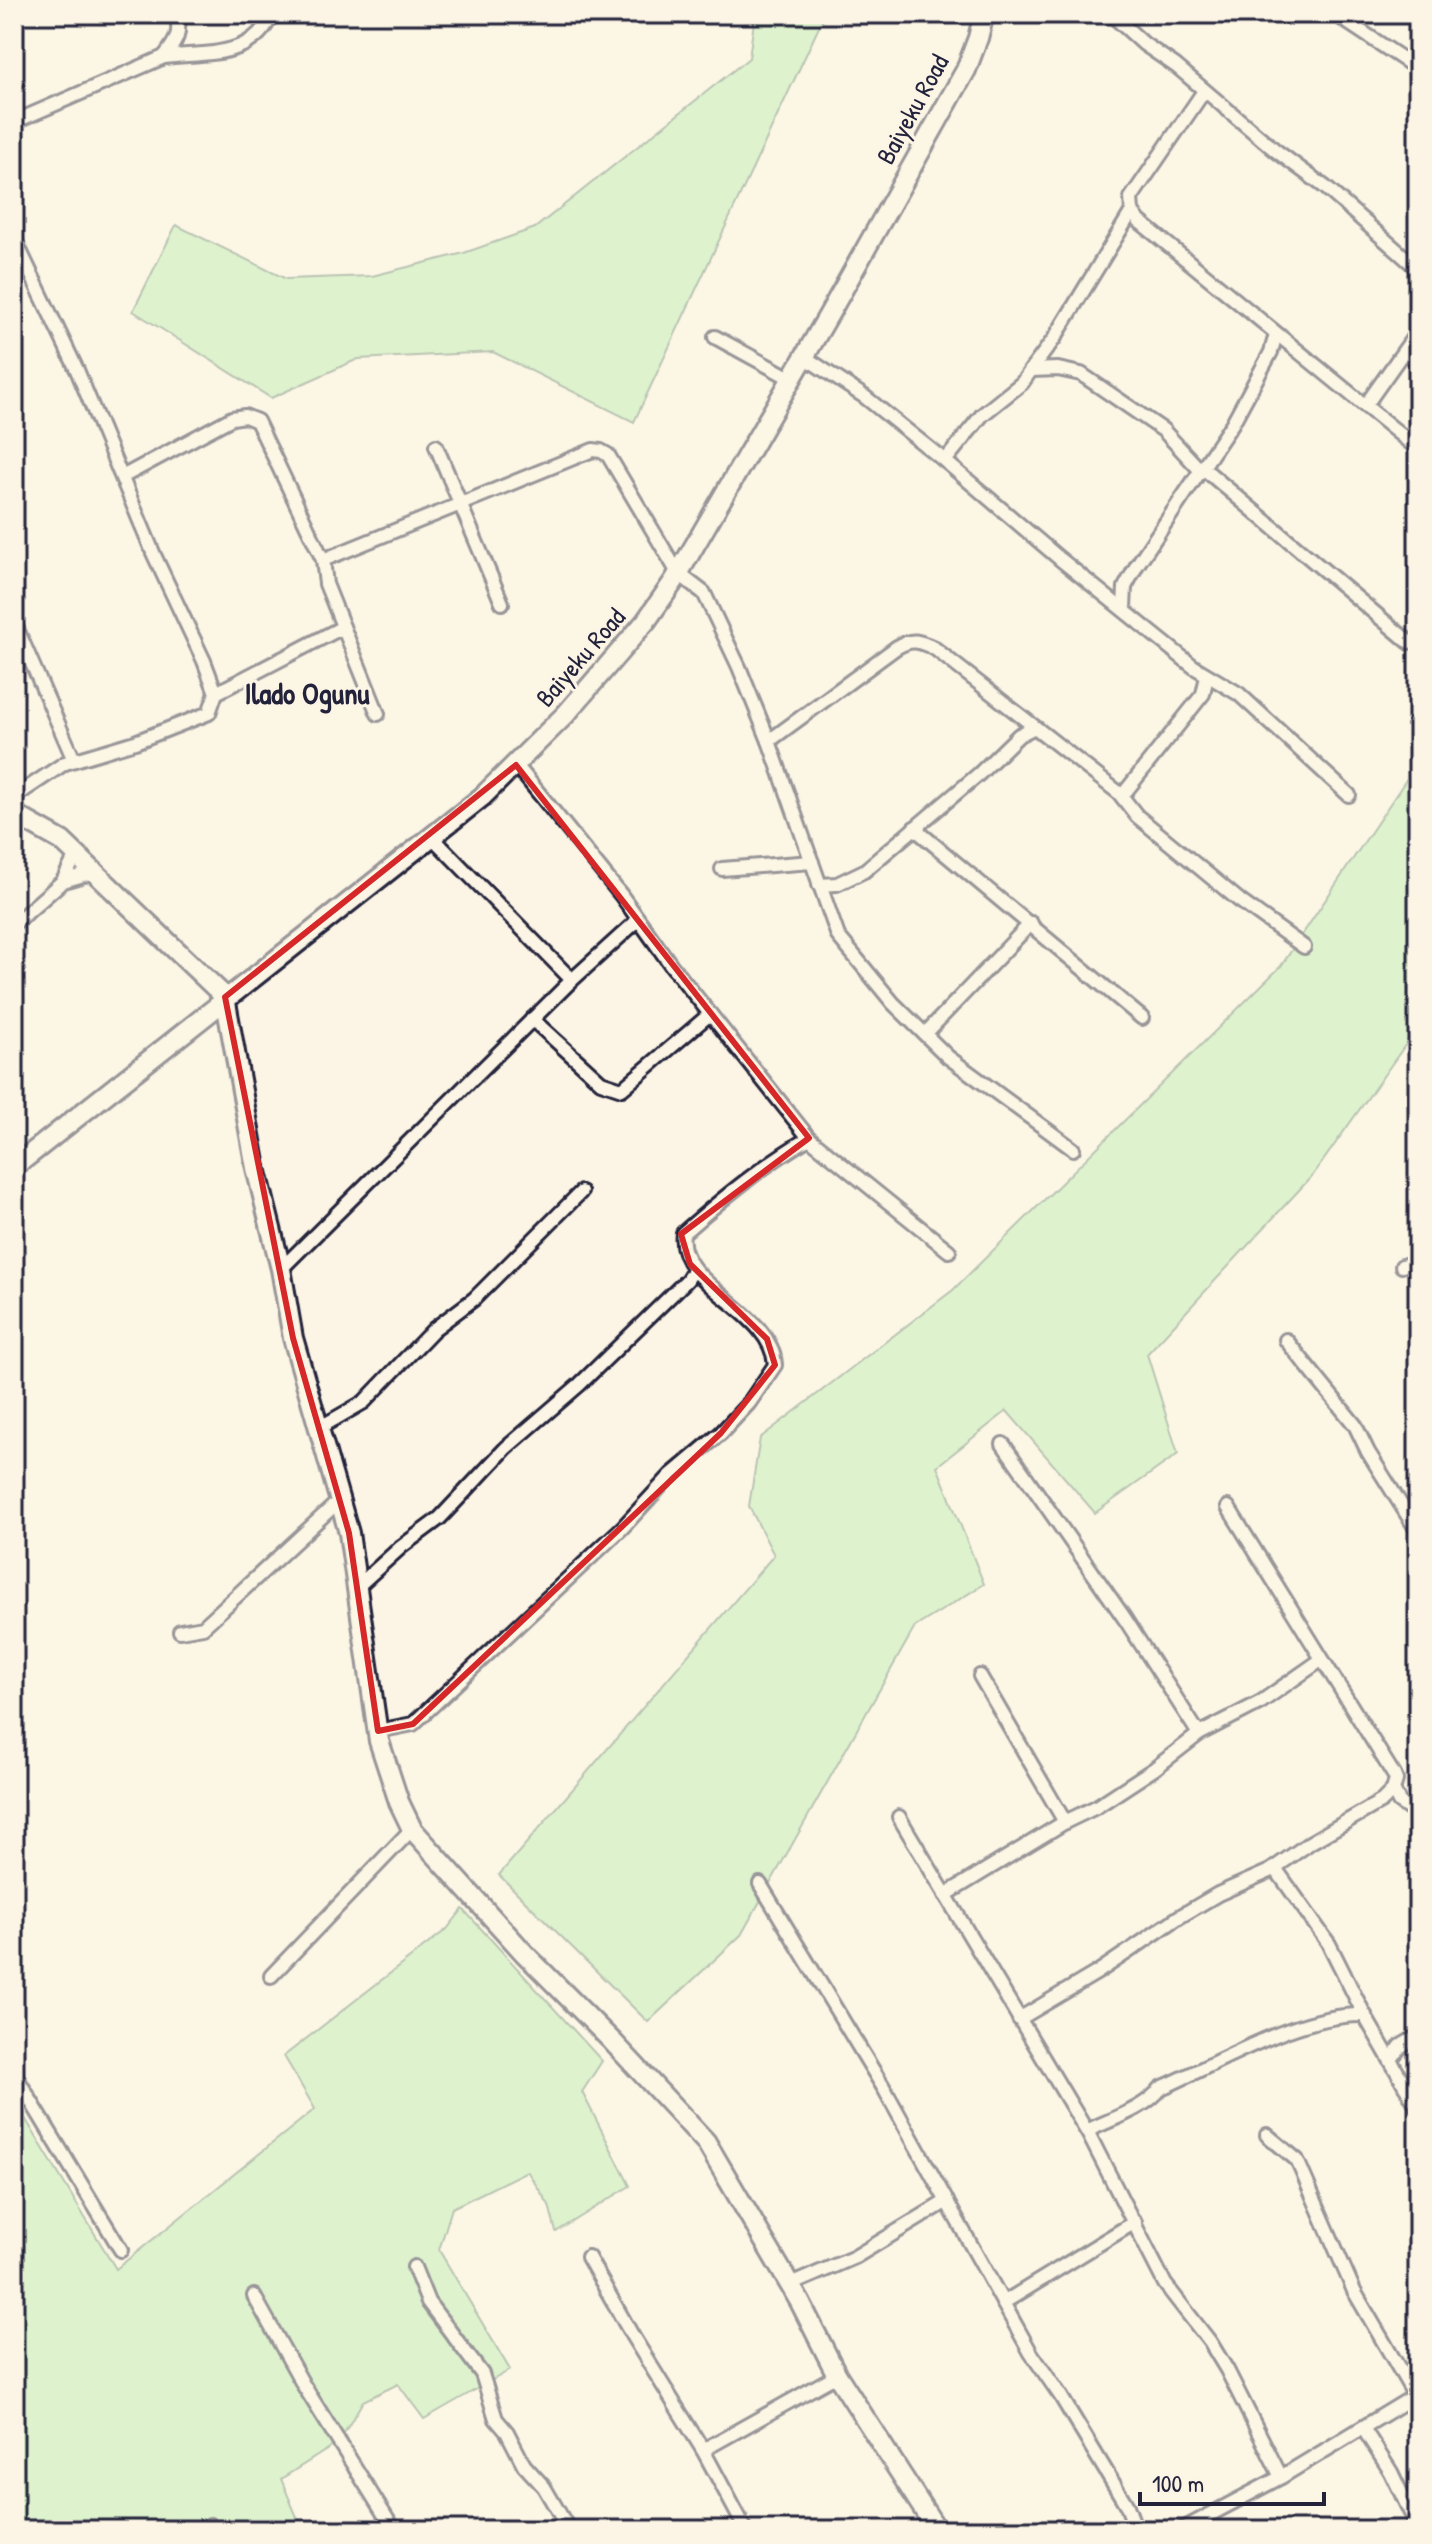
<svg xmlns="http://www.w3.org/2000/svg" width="1432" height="2544" font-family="'Patrick Hand',sans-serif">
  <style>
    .green { fill: #b8eeb0; stroke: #6d8876; stroke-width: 2 }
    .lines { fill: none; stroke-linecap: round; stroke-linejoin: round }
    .street-casing { stroke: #22223b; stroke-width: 18 }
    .secondary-casing { stroke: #22223b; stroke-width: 24 }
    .street { stroke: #fcf5e5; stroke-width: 12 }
    .secondary { stroke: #fcf5e5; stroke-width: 18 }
    .marked { fill: none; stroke: #d62828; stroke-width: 6; stroke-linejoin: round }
    .labels { text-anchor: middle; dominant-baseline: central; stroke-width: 6; stroke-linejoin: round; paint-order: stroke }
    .street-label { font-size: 26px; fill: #22223b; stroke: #fcf5e5 }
    .quarter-label { font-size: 30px; font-weight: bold; fill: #22223b; stroke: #fcf5e5 }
  </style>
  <rect width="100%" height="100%" fill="#fcf5e5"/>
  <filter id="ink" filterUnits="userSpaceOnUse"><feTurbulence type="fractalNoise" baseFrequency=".0125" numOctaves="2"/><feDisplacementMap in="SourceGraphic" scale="16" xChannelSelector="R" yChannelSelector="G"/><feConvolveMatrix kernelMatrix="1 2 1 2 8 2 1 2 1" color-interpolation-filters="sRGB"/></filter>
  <g filter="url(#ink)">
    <g class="green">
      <path d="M 755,14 L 825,14 L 634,422 L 493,352 L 358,359 L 271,398 L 133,311 L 176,225 L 286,279 L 372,276 L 464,253 L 535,228 L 749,58 Z"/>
      <path d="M 1418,762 L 1418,1027 L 1313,1175 L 1147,1354 L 1178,1454 L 1095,1513 L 1007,1411 L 937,1466 L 984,1584 L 915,1627 L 741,1935 L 648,2022 L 499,1875 L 774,1555 L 749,1506 L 760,1438 L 953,1290 L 1281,966 Z"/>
      <path d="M 463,1909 L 602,2061 L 582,2092 L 630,2186 L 556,2232 L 549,2205 L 527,2171 L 452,2208 L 439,2250 L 510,2370 L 424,2419 L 398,2384 L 363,2401 L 339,2442 L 281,2479 L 299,2522 L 283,2530 L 14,2530 L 14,2100 L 116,2269 L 315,2109 L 284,2056 L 447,1929 Z"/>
    </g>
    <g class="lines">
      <g class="street-casing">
        <g id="street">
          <path d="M 1111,14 L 1144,44 L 1176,66 L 1275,150 L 1325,187 L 1418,269"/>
          <path d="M 1335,14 L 1418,69"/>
          <path d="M 164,57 C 208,52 252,59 272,14"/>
          <path d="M 1204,91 L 1131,198 L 1132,211 L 1139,221 L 1418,449"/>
          <path d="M 14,122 L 164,57 C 176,42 182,33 176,14"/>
          <path d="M 14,238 L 77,370 L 154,555 L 204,661 L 216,693 L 209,713 L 135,742 L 65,763 L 14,797"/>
          <path d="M 715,337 L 790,378"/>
          <path d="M 803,356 L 865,397 L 945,461 L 1060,559 L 1194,667 L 1239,694 L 1349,795"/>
          <path d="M 1031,370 L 1058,369 L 1081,374 L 1163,430 L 1201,471"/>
          <path d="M 1365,406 L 1418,331"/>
          <path d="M 436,446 L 502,603"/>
          <path d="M 945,461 L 982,415 L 1022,383 L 1031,370 L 1054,339 L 1132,211"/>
          <path d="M 1203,468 L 1409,642"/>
          <path d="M 122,477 L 232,418 L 245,416 L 257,421 L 323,560 L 326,584 L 378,714"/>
          <path d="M 323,560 L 593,450 L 601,451 L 608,455 L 678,573 L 704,593 L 739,667 L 769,741 L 838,936 L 893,1003 L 948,1057 L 1073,1149"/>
          <path d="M 1124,608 L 1125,587 L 1137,565 L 1232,424 L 1271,352 L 1276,334"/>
          <path d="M 14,622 L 74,760"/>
          <path d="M 216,693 L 343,627"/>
          <path d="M 769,741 L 897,647 C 912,638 919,641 934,648 L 1119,793 L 1137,816 L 1240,901 L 1304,947"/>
          <path d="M 516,765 L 621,895 L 671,965 L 809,1138 L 949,1251"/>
          <path d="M 1122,796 L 1203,694 L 1207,676"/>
          <path d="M 914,828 L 1142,1018"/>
          <path d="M 432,837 L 572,980"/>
          <path d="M 722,869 L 812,862"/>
          <path d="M 63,881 L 94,872"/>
          <path d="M 819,885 L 837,884 L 864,871 L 980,773 L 1019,735 L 1033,728"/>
          <path d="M 14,924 L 63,881 L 76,855"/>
          <path d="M 532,1019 L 601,1082 L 622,1089 L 710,1014"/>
          <path d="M 925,1034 L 1031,923"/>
          <path d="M 1402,1266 L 1418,1261"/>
          <path d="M 281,1269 L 572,980 L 638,920"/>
          <path d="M 1286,1340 L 1355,1425 L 1368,1452 L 1418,1532"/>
          <path d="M 319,1428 L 364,1402 L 434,1329 L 474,1299 L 581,1192"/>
          <path d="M 1003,1444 L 1125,1619 L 1199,1734"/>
          <path d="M 357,1587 L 401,1547 L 440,1518 L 506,1448 L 579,1385 L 687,1280 L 694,1269"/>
          <path d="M 180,1631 L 203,1627 L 340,1500"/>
          <path d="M 980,1676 L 1065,1822"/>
          <path d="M 378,1731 L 413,1724 L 622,1528 L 671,1475 L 721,1433 L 749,1403 L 775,1365 C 772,1309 675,1286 683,1233 C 723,1198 763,1165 809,1138"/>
          <path d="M 1393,1790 L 1399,1802 L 1418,1815"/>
          <path d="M 899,1817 L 1089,2135 L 1165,2284 L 1210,2342 L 1227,2370 L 1281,2477"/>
          <path d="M 1275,1868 L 1329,1944 L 1366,2018 L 1418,2108"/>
          <path d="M 760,1884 L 885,2090 L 1031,2353 L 1060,2395 L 1127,2506 L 1136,2530"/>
          <path d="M 945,1895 L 1065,1822 L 1096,1807 L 1154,1769 L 1199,1734 L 1261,1702 L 1321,1660"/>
          <path d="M 271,1976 L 412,1829"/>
          <path d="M 1019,2019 L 1098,1972 L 1179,1917 L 1218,1894 L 1270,1871 L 1311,1842 L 1382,1801 L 1393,1790 L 1396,1780 L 1394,1775 L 1228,1507"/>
          <path d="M 1391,2059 L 1401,2046 L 1418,2036"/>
          <path d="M 14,2073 L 121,2250"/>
          <path d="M 1087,2131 C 1111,2119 1145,2109 1161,2088 C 1221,2062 1300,2013 1365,2015"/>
          <path d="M 1267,2135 L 1297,2160 L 1354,2291 L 1415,2396"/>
          <path d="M 588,2257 L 633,2337 L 703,2450 L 746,2530"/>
          <path d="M 414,2267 L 428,2302 L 482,2374 L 496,2419 L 507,2432 L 524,2465 L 544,2487 L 569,2530"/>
          <path d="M 790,2285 L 855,2257 L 947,2201"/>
          <path d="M 254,2296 L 304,2386 L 394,2530"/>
          <path d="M 1003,2303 L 1135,2222"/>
          <path d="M 1363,2428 L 1391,2472 L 1418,2528"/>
          <path d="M 703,2450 L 837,2375"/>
          <path d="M 210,2525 L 214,2530"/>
          <path d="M 1181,2530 L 1281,2477 L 1418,2394"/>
        </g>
      </g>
      <g class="secondary-casing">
        <g id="secondary">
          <path d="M 14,814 L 62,841 L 225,997 L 256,1168 L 281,1269 L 293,1338 L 349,1533 L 379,1741 L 399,1802 L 412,1829 L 525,1954 L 612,2041 L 706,2142 L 800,2302 L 837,2375 L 937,2530"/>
          <path d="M 14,1167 L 482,797 L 565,715 L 646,621 L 674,581 L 828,316 L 966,70 L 978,38 L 984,14"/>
        </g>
      </g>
      <use href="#street" class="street"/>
      <use href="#secondary" class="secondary"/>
    </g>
  </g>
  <path d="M0 0H1432V2544H0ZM 516,765 L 809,1138 L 681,1234 L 690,1264 L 767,1339 L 775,1365 L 721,1433 L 413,1724 L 378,1731 L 349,1533 L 293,1338 L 225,997 Z" fill="#fcf5e5" fill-opacity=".55" fill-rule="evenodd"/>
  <path class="marked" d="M 516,765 L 809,1138 L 681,1234 L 690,1264 L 767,1339 L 775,1365 L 721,1433 L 413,1724 L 378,1731 L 349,1533 L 293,1338 L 225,997 Z"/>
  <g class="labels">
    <g class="street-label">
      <text transform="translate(912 109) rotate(-61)">Baiyeku Road</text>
      <text transform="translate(580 657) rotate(-49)">Baiyeku Road</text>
    </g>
    <g class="quarter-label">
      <text x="307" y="693">Ilado Ogunu</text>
    </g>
  </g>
  <rect width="1432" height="2544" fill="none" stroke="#fcf5e5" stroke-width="48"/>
  <rect x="24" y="24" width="1384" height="2496" fill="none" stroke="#22223b" stroke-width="3" filter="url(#ink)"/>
  <path d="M1140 2492v12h184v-12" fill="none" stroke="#22223b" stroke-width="4"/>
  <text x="1152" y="2492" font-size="24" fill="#22223b" stroke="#fcf5e5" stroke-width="6" paint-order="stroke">100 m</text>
</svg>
